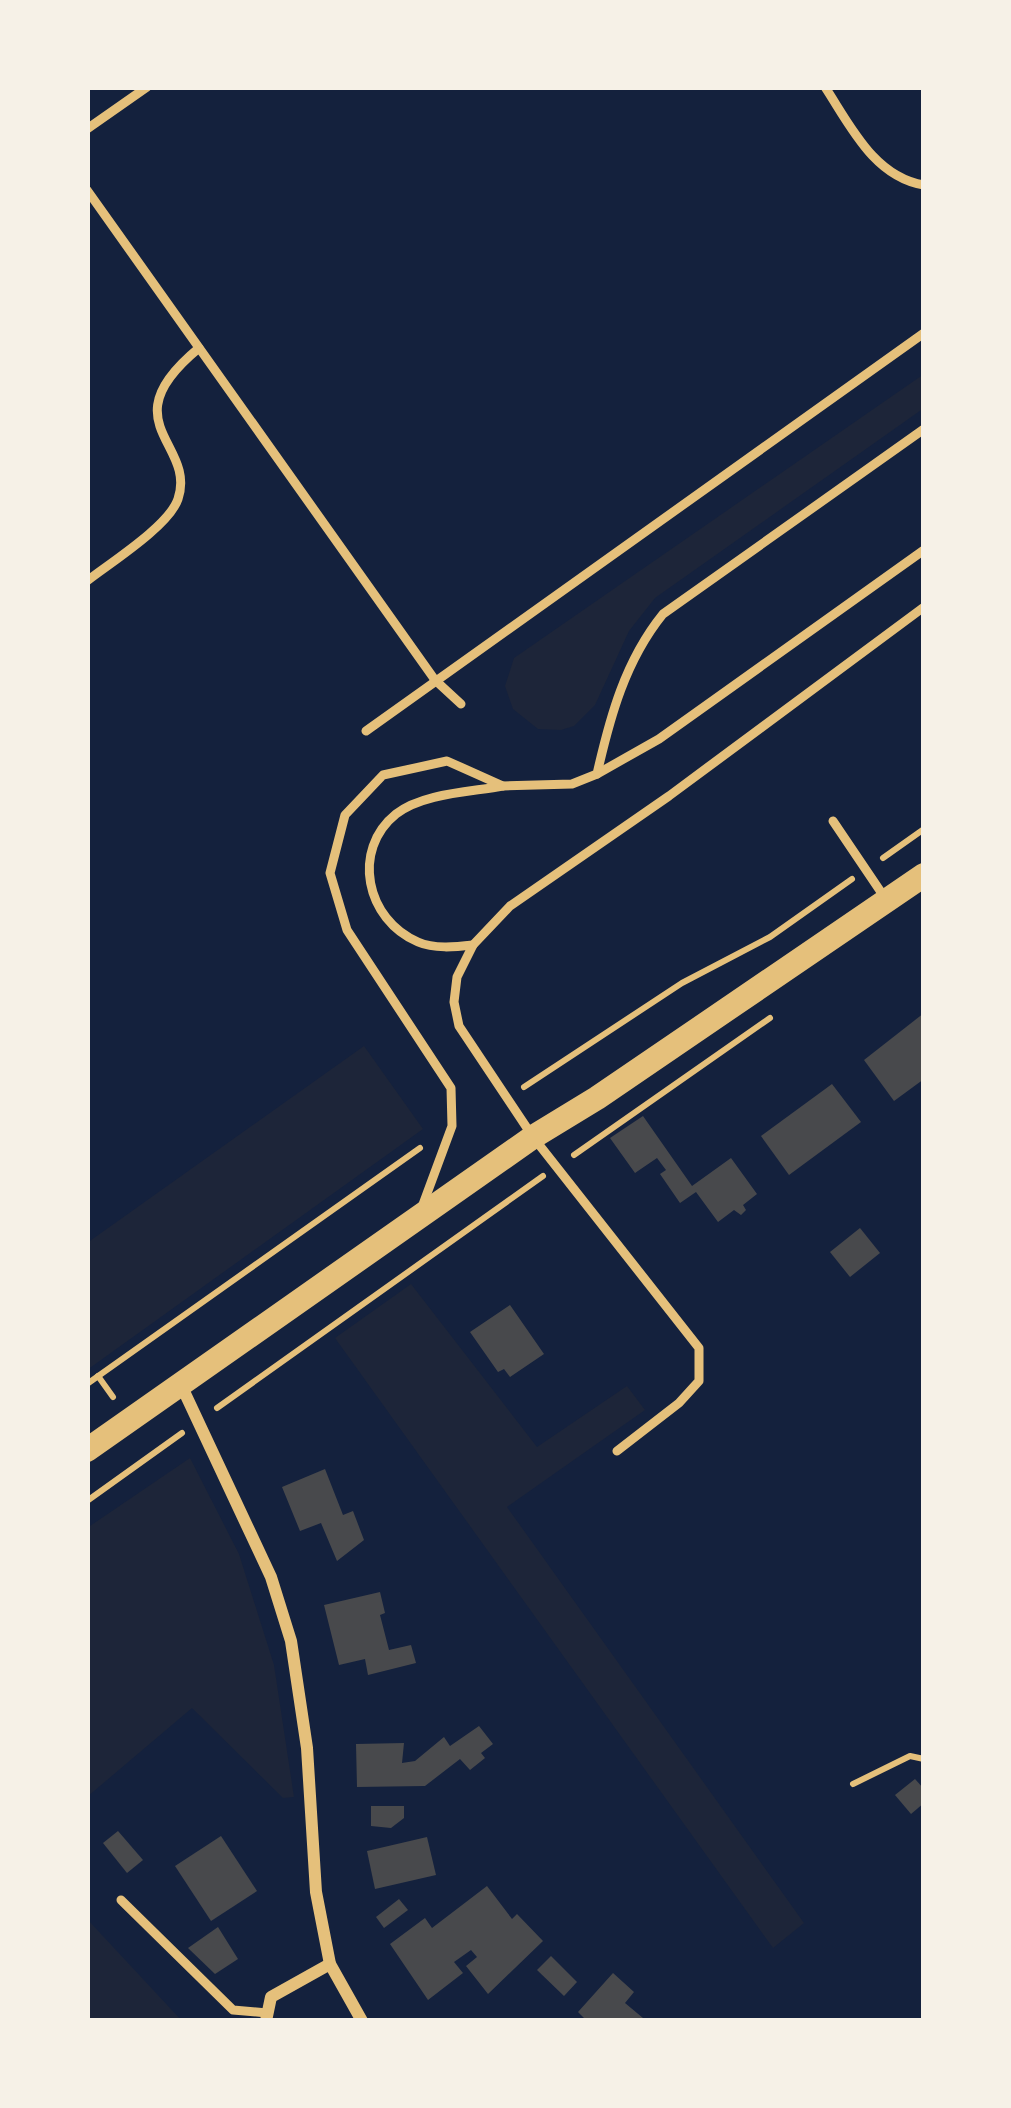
<svg xmlns="http://www.w3.org/2000/svg" width="1011" height="2108" font-family="Montserrat,sans-serif">
  <style>
    .green { fill: #1d2539 }
    .building { fill: #48494c }
    .lines { fill: none; stroke-linecap: round; stroke-linejoin: round }
    .path { stroke: #e5c07b; stroke-width: 6 }
    .service { stroke: #e5c07b; stroke-width: 9 }
    .minor { stroke: #e5c07b; stroke-width: 12 }
    .secondary { stroke: #e5c07b; stroke-width: 24 }
  </style>
  <rect width="100%" height="100%" fill="#14213d"/>
  <g class="green">
    <path d="M 924,374 L 924,408 L 655,598 L 629,631 L 595,705 L 574,726 L 561,730 L 538,729 L 513,709 L 505,686 L 514,658 Z"/>
    <path d="M 364,1046 L 423,1129 L 87,1370 L 87,1243 Z"/>
    <path d="M 411,1284 L 537,1447 L 627,1386 L 645,1410 L 507,1507 L 804,1923 L 773,1948 L 335,1338 Z"/>
    <path d="M 190,1458 L 239,1554 L 274,1665 L 294,1797 L 283,1798 L 192,1708 L 87,1797 L 87,1528 Z"/>
    <path d="M 87,1919 L 182,2021 L 87,2021 Z"/>
  </g>
  <g class="building">
    <path d="M 924,1013 L 924,1079 L 894,1101 L 864,1060 Z"/>
    <path d="M 832,1084 L 861,1122 L 789,1175 L 761,1136 Z"/>
    <path d="M 643,1116 L 692,1186 L 731,1158 L 757,1194 L 743,1205 L 746,1210 L 741,1215 L 734,1210 L 718,1222 L 696,1192 L 680,1203 L 660,1174 L 666,1170 L 657,1158 L 635,1173 L 610,1138 Z"/>
    <path d="M 860,1228 L 880,1253 L 850,1277 L 830,1252 Z"/>
    <path d="M 510,1305 L 544,1354 L 510,1377 L 504,1369 L 498,1372 L 470,1332 Z"/>
    <path d="M 325,1469 L 343,1515 L 353,1511 L 364,1540 L 337,1561 L 321,1523 L 300,1531 L 282,1487 Z"/>
    <path d="M 380,1592 L 385,1613 L 380,1615 L 389,1650 L 411,1645 L 416,1663 L 368,1675 L 365,1659 L 339,1665 L 324,1605 Z"/>
    <path d="M 479,1726 L 493,1744 L 481,1753 L 485,1758 L 470,1770 L 460,1759 L 425,1786 L 357,1787 L 356,1744 L 404,1743 L 402,1763 L 415,1761 L 444,1737 L 450,1746 Z"/>
    <path d="M 915,1779 L 924,1789 L 924,1803 L 911,1814 L 895,1795 Z"/>
    <path d="M 371,1806 L 404,1806 L 404,1818 L 391,1828 L 371,1826 Z"/>
    <path d="M 118,1831 L 143,1860 L 127,1873 L 103,1843 Z"/>
    <path d="M 221,1836 L 257,1891 L 211,1921 L 175,1866 Z"/>
    <path d="M 427,1837 L 436,1875 L 375,1889 L 367,1851 Z"/>
    <path d="M 487,1886 L 512,1919 L 517,1914 L 543,1941 L 488,1994 L 466,1966 L 477,1957 L 471,1950 L 454,1962 L 463,1973 L 428,2000 L 390,1944 L 425,1918 L 432,1928 Z"/>
    <path d="M 399,1899 L 408,1910 L 384,1928 L 376,1917 Z"/>
    <path d="M 218,1927 L 238,1959 L 215,1974 L 188,1948 Z"/>
    <path d="M 551,1956 L 577,1982 L 564,1996 L 537,1970 Z"/>
    <path d="M 613,1973 L 634,1992 L 625,2003 L 643,2018 L 582,2021 L 584,2018 L 578,2012 Z"/>
  </g>
  <g class="lines">
    <g class="path">
      <path d="M 883,858 L 924,829"/>
      <path d="M 524,1087 L 682,983 L 770,937 L 852,879"/>
      <path d="M 574,1155 L 770,1018"/>
      <path d="M 98,1376 L 113,1397"/>
      <path d="M 87,1384 L 420,1148"/>
      <path d="M 217,1408 L 543,1176"/>
      <path d="M 87,1501 L 182,1433"/>
      <path d="M 853,1784 L 910,1756 L 924,1759"/>
    </g>
    <g class="service">
      <path d="M 825,87 C 850,125 874,177 924,185"/>
      <path d="M 87,129 L 147,87"/>
      <path d="M 87,190 L 435,680 L 461,704"/>
      <path d="M 87,581 C 110,563 169,526 178,499 C 197,443 108,423 199,348"/>
      <path d="M 366,731 L 924,333"/>
      <path d="M 597,774 L 659,739 L 924,550"/>
      <path d="M 833,821 L 887,901"/>
      <path d="M 473,945 C 455,947 434,949 418,942 C 366,920 351,850 396,814 C 423,793 471,792 503,786"/>
      <path d="M 422,1207 L 452,1126 L 451,1088 L 347,930 L 330,873 L 345,815 L 383,775 L 447,761 L 503,786 L 572,784 L 597,774 C 610,717 625,661 663,614 L 924,429"/>
      <path d="M 617,1451 L 679,1403 L 699,1381 L 699,1348 L 533,1137 L 459,1026 L 454,1002 L 457,977 L 473,945 L 510,906 L 669,796 L 924,607"/>
      <path d="M 121,1900 L 233,2010 L 267,2013"/>
    </g>
    <g class="minor">
      <path d="M 182,1387 L 271,1577 L 291,1641 L 307,1748 L 316,1892 L 330,1964 L 362,2021"/>
      <path d="M 266,2021 L 271,1997 L 330,1964"/>
    </g>
    <path class="secondary" d="M 87,1450 L 533,1137 L 597,1098 L 924,875"/>
  </g>
  <rect width="1011" height="2108" fill="none" stroke="#f6f1e7" stroke-width="180"/>
</svg>
